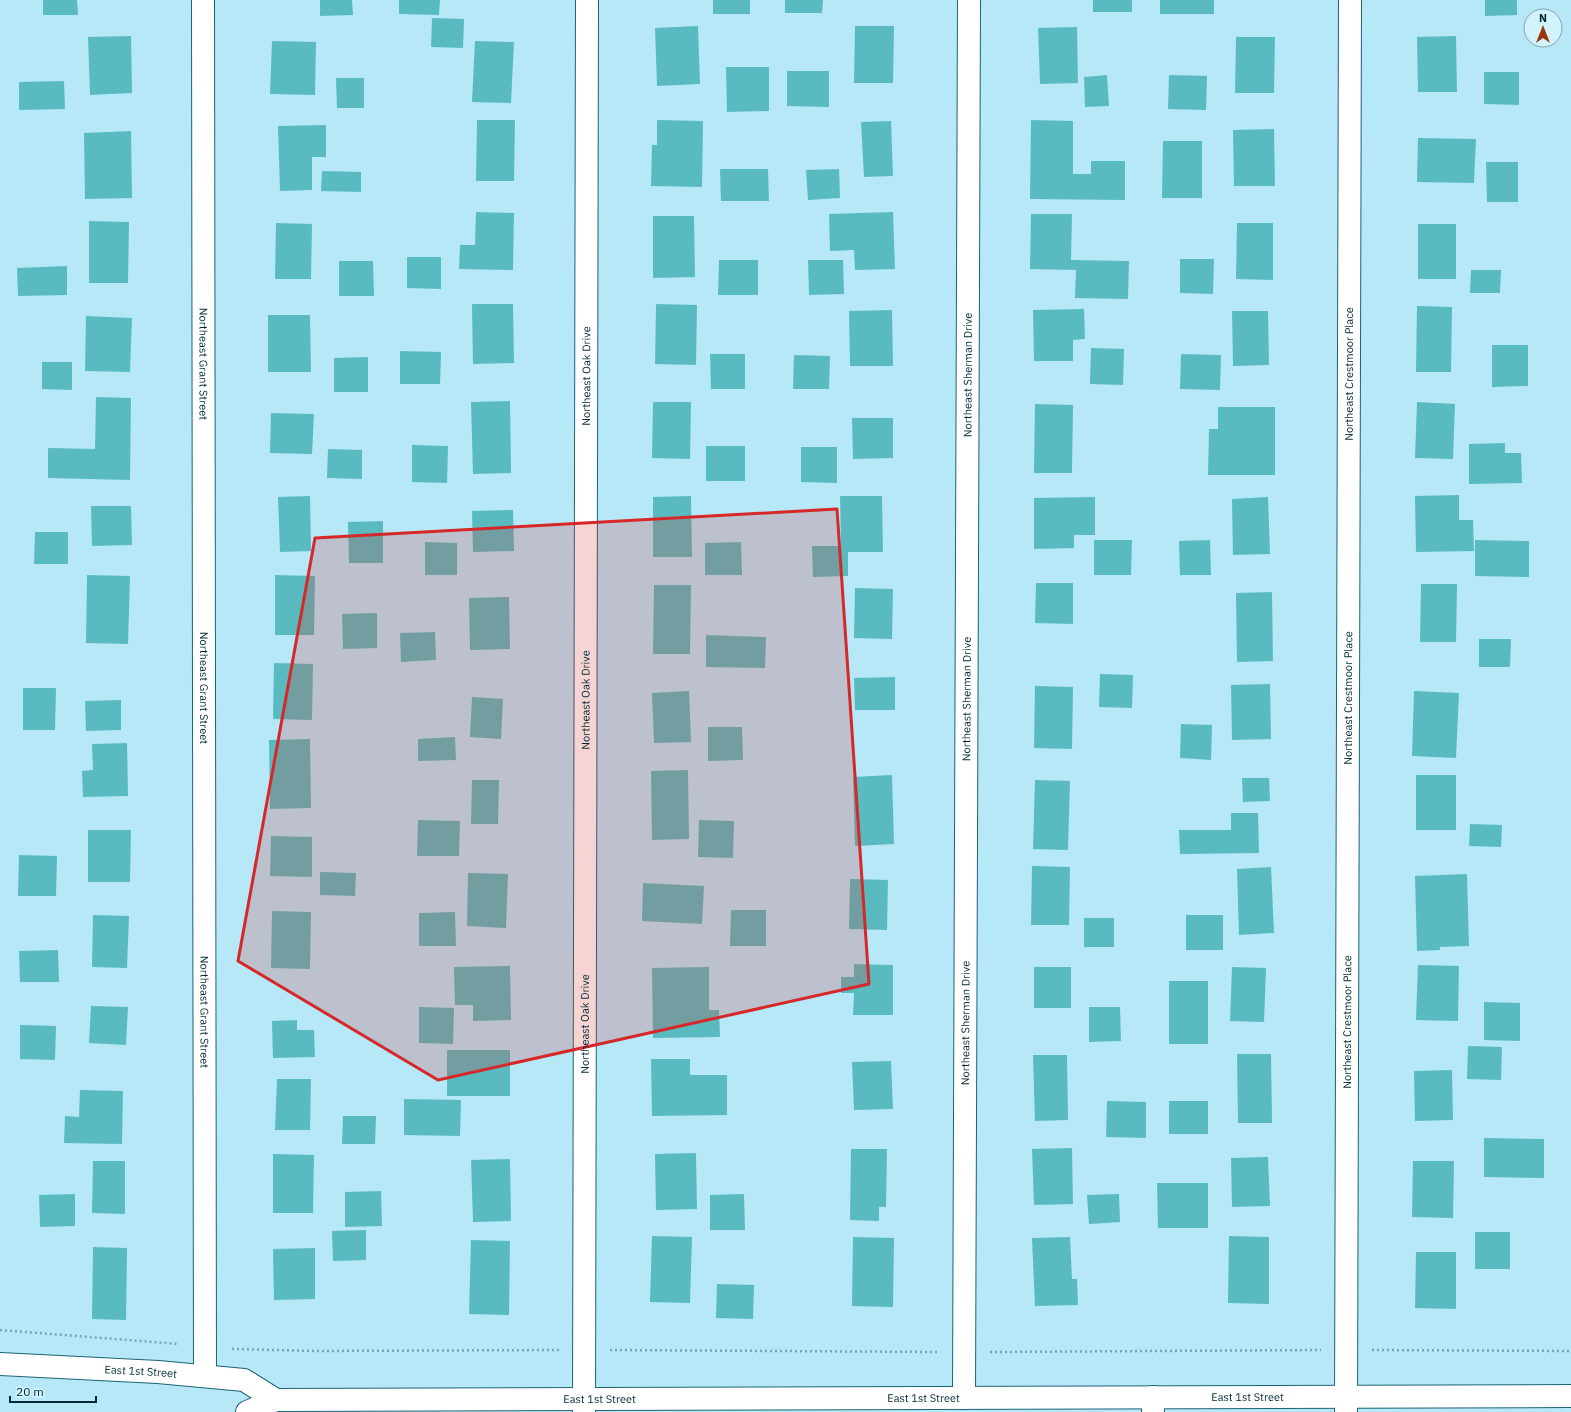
<svg xmlns="http://www.w3.org/2000/svg" width="1571" height="1412" font-family="'IBM Plex Sans',sans-serif">
  <style>
    .building { fill: #59bbc0 }
    .lines { fill: none; stroke-linecap: round; stroke-linejoin: round }
    .minor-casing { stroke: #1c6376; stroke-width: 24 }
    .major-casing { stroke: #1c6376; stroke-width: 24 }
    .path { stroke: #77a5b3; stroke-width: 2.5; stroke-dasharray: 2 3; stroke-linecap: butt }
    .minor { stroke: #fff; stroke-width: 22 }
    .major { stroke: #fff; stroke-width: 22 }
    .marked { fill: #d62828; fill-opacity: 0.2; stroke: #d62828; stroke-width: 3; stroke-linejoin: round }
    .labels { text-anchor: middle; dominant-baseline: central; stroke-width: 3.5; stroke-linejoin: round; paint-order: stroke }
    .street-label { font-size: 11px; fill: #022a35; stroke: #d2f3fd }
  </style>
  <rect width="100%" height="100%" fill="#b7e8f8"/>
  <g class="building">
    <path d="M 43,0 L 77,0 L 78,15 L 43,15 Z"/>
    <path d="M 320,0 L 352,0 L 353,15 L 320,16 Z"/>
    <path d="M 399,0 L 440,0 L 439,15 L 399,14 Z"/>
    <rect x="713" y="0" width="37" height="14"/>
    <path d="M 785,0 L 823,0 L 822,13 L 785,13 Z"/>
    <rect x="1093" y="0" width="39" height="12"/>
    <rect x="1160" y="0" width="54" height="14"/>
    <path d="M 1485,0 L 1517,0 L 1517,15 L 1485,16 Z"/>
    <path d="M 432,18 L 464,19 L 463,48 L 431,47 Z"/>
    <path d="M 698,26 L 700,84 L 657,86 L 655,28 Z"/>
    <path d="M 855,26 L 894,26 L 893,83 L 854,83 Z"/>
    <path d="M 1077,27 L 1078,83 L 1040,84 L 1038,28 Z"/>
    <path d="M 131,36 L 132,93 L 90,95 L 88,37 Z"/>
    <path d="M 1456,36 L 1457,92 L 1418,92 L 1417,37 Z"/>
    <path d="M 1236,37 L 1275,37 L 1274,93 L 1235,93 Z"/>
    <path d="M 272,41 L 316,42 L 315,95 L 270,94 Z"/>
    <path d="M 475,41 L 514,42 L 511,103 L 472,102 Z"/>
    <path d="M 726,67 L 769,67 L 769,111 L 727,112 Z"/>
    <path d="M 787,71 L 829,71 L 829,107 L 787,106 Z"/>
    <path d="M 1484,72 L 1519,72 L 1519,105 L 1484,104 Z"/>
    <path d="M 1107,75 L 1109,106 L 1085,107 L 1084,77 Z"/>
    <path d="M 1169,75 L 1207,76 L 1206,110 L 1168,109 Z"/>
    <path d="M 336,78 L 364,78 L 364,108 L 337,108 Z"/>
    <path d="M 64,81 L 65,109 L 19,110 L 19,82 Z"/>
    <path d="M 477,120 L 515,120 L 514,181 L 476,181 Z"/>
    <path d="M 657,120 L 703,121 L 702,187 L 651,186 L 652,145 L 657,145 Z"/>
    <path d="M 1031,120 L 1073,121 L 1073,174 L 1091,174 L 1091,161 L 1125,161 L 1125,200 L 1030,199 Z"/>
    <path d="M 891,121 L 893,176 L 864,177 L 861,122 Z"/>
    <path d="M 326,125 L 326,157 L 312,157 L 312,190 L 280,191 L 278,126 Z"/>
    <path d="M 1274,129 L 1275,186 L 1234,186 L 1233,130 Z"/>
    <path d="M 131,131 L 132,198 L 85,199 L 84,133 Z"/>
    <path d="M 1418,138 L 1476,139 L 1474,183 L 1417,182 Z"/>
    <path d="M 1163,141 L 1202,141 L 1202,198 L 1162,198 Z"/>
    <path d="M 1486,162 L 1518,162 L 1518,202 L 1487,202 Z"/>
    <path d="M 720,169 L 768,169 L 769,201 L 721,201 Z"/>
    <path d="M 839,169 L 840,198 L 808,200 L 806,170 Z"/>
    <path d="M 322,171 L 361,172 L 361,192 L 321,191 Z"/>
    <path d="M 476,212 L 514,213 L 513,270 L 459,269 L 460,245 L 475,245 Z"/>
    <path d="M 893,212 L 895,269 L 855,270 L 854,250 L 830,251 L 829,214 Z"/>
    <path d="M 1031,214 L 1072,214 L 1071,260 L 1129,261 L 1128,299 L 1075,298 L 1076,270 L 1030,269 Z"/>
    <path d="M 653,216 L 694,216 L 695,277 L 653,278 Z"/>
    <path d="M 89,221 L 129,222 L 128,283 L 89,283 Z"/>
    <path d="M 276,223 L 312,224 L 311,279 L 275,279 Z"/>
    <path d="M 1237,223 L 1273,223 L 1273,280 L 1236,279 Z"/>
    <rect x="1418" y="224" width="38" height="55"/>
    <path d="M 407,257 L 441,257 L 441,289 L 407,288 Z"/>
    <path d="M 1180,259 L 1214,259 L 1213,294 L 1180,293 Z"/>
    <path d="M 719,260 L 758,260 L 758,295 L 718,295 Z"/>
    <path d="M 808,260 L 843,260 L 844,294 L 809,295 Z"/>
    <path d="M 339,261 L 373,261 L 374,296 L 339,296 Z"/>
    <path d="M 67,266 L 67,295 L 18,296 L 17,268 Z"/>
    <path d="M 1471,270 L 1501,270 L 1500,293 L 1470,293 Z"/>
    <path d="M 472,304 L 513,304 L 514,363 L 473,364 Z"/>
    <path d="M 656,304 L 697,305 L 696,365 L 655,364 Z"/>
    <path d="M 1417,306 L 1452,307 L 1451,372 L 1416,372 Z"/>
    <path d="M 1084,309 L 1085,339 L 1073,340 L 1073,361 L 1034,361 L 1033,310 Z"/>
    <path d="M 892,310 L 893,366 L 850,366 L 849,311 Z"/>
    <path d="M 1232,311 L 1268,311 L 1269,365 L 1233,366 Z"/>
    <path d="M 268,315 L 310,315 L 311,372 L 268,372 Z"/>
    <path d="M 86,316 L 132,318 L 130,372 L 85,371 Z"/>
    <path d="M 1492,345 L 1528,345 L 1528,386 L 1492,387 Z"/>
    <path d="M 1091,348 L 1124,349 L 1123,385 L 1090,384 Z"/>
    <path d="M 400,351 L 441,352 L 440,384 L 400,384 Z"/>
    <path d="M 710,354 L 745,354 L 745,389 L 711,389 Z"/>
    <path d="M 1181,354 L 1221,355 L 1220,390 L 1180,389 Z"/>
    <path d="M 794,355 L 830,356 L 829,389 L 793,389 Z"/>
    <path d="M 368,357 L 368,392 L 334,392 L 334,358 Z"/>
    <path d="M 42,362 L 72,362 L 72,390 L 42,389 Z"/>
    <path d="M 96,397 L 131,398 L 130,480 L 48,478 L 48,448 L 95,449 Z"/>
    <path d="M 510,401 L 511,473 L 473,474 L 471,402 Z"/>
    <path d="M 653,402 L 691,402 L 690,459 L 652,458 Z"/>
    <path d="M 1417,402 L 1455,404 L 1453,459 L 1415,458 Z"/>
    <path d="M 1035,404 L 1073,405 L 1072,473 L 1034,473 Z"/>
    <path d="M 1218,407 L 1275,407 L 1275,475 L 1208,475 L 1209,429 L 1218,429 Z"/>
    <path d="M 271,413 L 314,414 L 312,454 L 270,453 Z"/>
    <path d="M 852,418 L 893,418 L 893,458 L 853,459 Z"/>
    <path d="M 1505,443 L 1505,453 L 1521,453 L 1522,483 L 1469,484 L 1469,444 Z"/>
    <path d="M 412,445 L 448,446 L 447,483 L 412,482 Z"/>
    <rect x="706" y="446" width="39" height="35"/>
    <path d="M 801,447 L 837,447 L 837,483 L 801,482 Z"/>
    <path d="M 328,449 L 362,450 L 362,479 L 327,478 Z"/>
    <path d="M 1459,495 L 1459,520 L 1473,520 L 1474,551 L 1416,552 L 1415,496 Z"/>
    <path d="M 310,496 L 311,551 L 280,552 L 278,497 Z"/>
    <path d="M 691,496 L 692,557 L 653,557 L 653,497 Z"/>
    <path d="M 840,496 L 882,496 L 883,552 L 848,552 L 848,576 L 813,577 L 812,546 L 841,546 Z"/>
    <path d="M 1095,497 L 1095,535 L 1074,535 L 1074,548 L 1034,549 L 1034,498 Z"/>
    <path d="M 1268,497 L 1270,554 L 1233,555 L 1232,499 Z"/>
    <path d="M 91,506 L 131,506 L 132,545 L 92,546 Z"/>
    <path d="M 513,510 L 514,551 L 473,552 L 472,511 Z"/>
    <path d="M 383,521 L 383,563 L 349,563 L 348,522 Z"/>
    <path d="M 35,532 L 68,532 L 68,564 L 34,564 Z"/>
    <path d="M 1094,540 L 1132,540 L 1131,575 L 1094,575 Z"/>
    <path d="M 1210,540 L 1211,575 L 1180,575 L 1179,541 Z"/>
    <path d="M 1475,540 L 1529,541 L 1529,577 L 1475,576 Z"/>
    <path d="M 425,542 L 457,543 L 457,575 L 425,575 Z"/>
    <path d="M 741,542 L 742,575 L 705,575 L 705,543 Z"/>
    <path d="M 87,575 L 130,576 L 128,644 L 86,643 Z"/>
    <path d="M 275,575 L 315,576 L 314,635 L 275,635 Z"/>
    <path d="M 1036,583 L 1073,583 L 1073,624 L 1035,623 Z"/>
    <path d="M 1421,584 L 1457,584 L 1456,642 L 1420,642 Z"/>
    <path d="M 654,585 L 691,585 L 690,654 L 653,654 Z"/>
    <path d="M 855,588 L 893,589 L 892,639 L 854,638 Z"/>
    <path d="M 1272,592 L 1273,661 L 1237,662 L 1236,593 Z"/>
    <path d="M 509,597 L 510,649 L 470,650 L 469,598 Z"/>
    <path d="M 377,613 L 377,648 L 343,649 L 342,614 Z"/>
    <path d="M 435,632 L 436,660 L 401,662 L 400,633 Z"/>
    <path d="M 706,635 L 766,637 L 765,668 L 706,667 Z"/>
    <path d="M 1479,639 L 1511,639 L 1510,667 L 1479,667 Z"/>
    <path d="M 274,663 L 313,664 L 312,720 L 273,719 Z"/>
    <path d="M 1100,674 L 1133,675 L 1132,708 L 1099,707 Z"/>
    <path d="M 895,677 L 895,710 L 855,710 L 854,678 Z"/>
    <path d="M 1270,684 L 1271,739 L 1232,740 L 1231,685 Z"/>
    <path d="M 1035,686 L 1073,687 L 1072,749 L 1034,748 Z"/>
    <path d="M 23,688 L 56,688 L 55,730 L 23,730 Z"/>
    <path d="M 689,691 L 691,742 L 654,743 L 652,693 Z"/>
    <path d="M 1414,691 L 1459,693 L 1456,758 L 1412,756 Z"/>
    <path d="M 472,697 L 503,699 L 501,739 L 470,737 Z"/>
    <path d="M 121,700 L 121,730 L 86,731 L 85,701 Z"/>
    <path d="M 1181,724 L 1212,725 L 1211,760 L 1180,758 Z"/>
    <path d="M 708,727 L 742,727 L 743,760 L 708,761 Z"/>
    <path d="M 455,737 L 456,760 L 418,761 L 418,739 Z"/>
    <path d="M 310,739 L 311,808 L 270,809 L 269,740 Z"/>
    <path d="M 127,743 L 128,796 L 83,797 L 82,771 L 93,770 L 92,744 Z"/>
    <path d="M 688,770 L 689,839 L 652,840 L 651,771 Z"/>
    <path d="M 892,775 L 894,844 L 855,846 L 853,777 Z"/>
    <rect x="1416" y="775" width="40" height="55"/>
    <path d="M 1242,778 L 1269,778 L 1270,801 L 1243,802 Z"/>
    <path d="M 472,780 L 499,780 L 498,824 L 471,824 Z"/>
    <path d="M 1035,780 L 1070,781 L 1068,850 L 1033,849 Z"/>
    <path d="M 1231,813 L 1258,813 L 1259,853 L 1180,854 L 1179,830 L 1231,830 Z"/>
    <path d="M 418,820 L 460,821 L 459,856 L 417,856 Z"/>
    <path d="M 699,820 L 734,821 L 733,858 L 698,857 Z"/>
    <path d="M 1470,824 L 1502,825 L 1501,847 L 1469,846 Z"/>
    <path d="M 88,830 L 131,830 L 130,882 L 88,882 Z"/>
    <path d="M 271,836 L 312,837 L 312,877 L 270,876 Z"/>
    <path d="M 19,855 L 57,856 L 56,896 L 18,896 Z"/>
    <path d="M 1032,866 L 1070,867 L 1069,925 L 1031,925 Z"/>
    <path d="M 1271,867 L 1274,933 L 1239,935 L 1237,869 Z"/>
    <path d="M 320,872 L 356,873 L 355,896 L 320,895 Z"/>
    <path d="M 468,873 L 508,874 L 506,928 L 467,926 Z"/>
    <path d="M 1467,874 L 1469,946 L 1440,947 L 1440,950 L 1417,951 L 1415,876 Z"/>
    <path d="M 850,879 L 888,880 L 887,930 L 849,929 Z"/>
    <path d="M 643,883 L 704,886 L 702,924 L 642,921 Z"/>
    <path d="M 731,910 L 766,910 L 766,946 L 730,946 Z"/>
    <path d="M 272,911 L 311,912 L 310,969 L 271,968 Z"/>
    <path d="M 455,912 L 456,946 L 419,946 L 419,913 Z"/>
    <path d="M 93,915 L 129,916 L 127,968 L 92,967 Z"/>
    <rect x="1186" y="915" width="37" height="35"/>
    <rect x="1084" y="918" width="30" height="29"/>
    <path d="M 58,950 L 59,982 L 20,982 L 19,951 Z"/>
    <path d="M 854,964 L 893,965 L 893,1015 L 853,1015 L 854,993 L 841,993 L 841,977 L 854,977 Z"/>
    <path d="M 1418,965 L 1459,966 L 1458,1021 L 1416,1020 Z"/>
    <path d="M 510,966 L 511,1020 L 473,1021 L 473,1005 L 455,1005 L 454,967 Z"/>
    <path d="M 709,967 L 709,1010 L 719,1010 L 720,1037 L 653,1038 L 652,968 Z"/>
    <rect x="1034" y="967" width="37" height="41"/>
    <path d="M 1232,967 L 1266,968 L 1264,1022 L 1230,1021 Z"/>
    <rect x="1169" y="981" width="39" height="63"/>
    <path d="M 1484,1002 L 1520,1003 L 1520,1041 L 1484,1040 Z"/>
    <path d="M 91,1006 L 128,1007 L 126,1045 L 89,1043 Z"/>
    <path d="M 419,1007 L 454,1008 L 453,1044 L 419,1043 Z"/>
    <path d="M 1089,1007 L 1120,1007 L 1121,1041 L 1089,1042 Z"/>
    <path d="M 297,1020 L 297,1030 L 314,1030 L 315,1057 L 273,1058 L 272,1021 Z"/>
    <path d="M 20,1025 L 56,1026 L 55,1060 L 20,1059 Z"/>
    <path d="M 1468,1046 L 1502,1047 L 1501,1080 L 1467,1079 Z"/>
    <rect x="447" y="1050" width="63" height="46"/>
    <path d="M 1237,1054 L 1271,1054 L 1272,1123 L 1238,1123 Z"/>
    <path d="M 1033,1055 L 1067,1055 L 1068,1120 L 1035,1121 Z"/>
    <path d="M 651,1059 L 690,1059 L 690,1075 L 727,1075 L 727,1115 L 652,1116 Z"/>
    <path d="M 891,1061 L 893,1109 L 854,1110 L 852,1062 Z"/>
    <path d="M 1452,1070 L 1453,1120 L 1415,1121 L 1414,1071 Z"/>
    <path d="M 277,1079 L 311,1079 L 310,1130 L 275,1130 Z"/>
    <path d="M 80,1090 L 123,1091 L 122,1144 L 64,1143 L 65,1116 L 79,1117 Z"/>
    <path d="M 404,1099 L 461,1100 L 460,1136 L 404,1135 Z"/>
    <path d="M 1107,1101 L 1146,1102 L 1146,1138 L 1106,1137 Z"/>
    <rect x="1169" y="1101" width="39" height="33"/>
    <path d="M 343,1116 L 376,1116 L 375,1144 L 342,1144 Z"/>
    <path d="M 1484,1138 L 1544,1139 L 1544,1178 L 1484,1177 Z"/>
    <path d="M 1072,1148 L 1073,1204 L 1034,1205 L 1032,1149 Z"/>
    <path d="M 851,1149 L 887,1149 L 886,1207 L 879,1207 L 879,1221 L 850,1220 Z"/>
    <path d="M 696,1153 L 697,1209 L 656,1210 L 655,1154 Z"/>
    <path d="M 273,1154 L 314,1155 L 313,1213 L 273,1213 Z"/>
    <path d="M 1268,1157 L 1270,1206 L 1232,1207 L 1231,1158 Z"/>
    <path d="M 510,1159 L 511,1221 L 473,1222 L 471,1160 Z"/>
    <path d="M 93,1161 L 125,1161 L 125,1214 L 92,1213 Z"/>
    <path d="M 1413,1161 L 1454,1161 L 1453,1218 L 1412,1217 Z"/>
    <path d="M 1157,1183 L 1208,1183 L 1208,1228 L 1158,1228 Z"/>
    <path d="M 381,1191 L 382,1226 L 345,1227 L 345,1192 Z"/>
    <path d="M 75,1194 L 75,1226 L 40,1227 L 39,1195 Z"/>
    <path d="M 744,1194 L 745,1230 L 710,1230 L 710,1195 Z"/>
    <path d="M 1119,1194 L 1120,1222 L 1089,1224 L 1087,1195 Z"/>
    <path d="M 366,1230 L 366,1260 L 333,1261 L 332,1231 Z"/>
    <rect x="1475" y="1232" width="35" height="37"/>
    <path d="M 652,1236 L 692,1237 L 690,1303 L 650,1302 Z"/>
    <path d="M 1229,1236 L 1269,1237 L 1269,1304 L 1228,1303 Z"/>
    <path d="M 853,1237 L 894,1238 L 893,1307 L 852,1306 Z"/>
    <path d="M 1070,1237 L 1072,1279 L 1077,1279 L 1078,1305 L 1035,1306 L 1032,1238 Z"/>
    <path d="M 471,1240 L 510,1241 L 509,1315 L 469,1314 Z"/>
    <path d="M 93,1247 L 127,1248 L 126,1320 L 92,1319 Z"/>
    <path d="M 315,1248 L 315,1299 L 274,1300 L 273,1249 Z"/>
    <path d="M 1416,1252 L 1456,1252 L 1456,1309 L 1415,1308 Z"/>
    <path d="M 717,1284 L 754,1285 L 753,1319 L 716,1318 Z"/>
  </g>
  <g class="lines">
    <g class="minor-casing">
      <g id="minor">
        <path id="s1" d="M 203,0 L 205,1376"/>
        <path d="M 1153,1397 L 1153,1412"/>
        <path id="s2" d="M 964,1398 L 969,0"/>
        <path id="s3" d="M 584,1412 L 587,0"/>
        <path id="s4" d="M 1346,1412 L 1350,0"/>
      </g>
    </g>
    <g class="major-casing">
      <g id="major">
        <path id="s5" d="M 0,1364 L 158,1372 L 244,1380 L 276,1400"/>
        <path id="s6" d="M 247,1412 L 276,1400 L 1571,1396"/>
      </g>
    </g>
    <g class="path">
      <path d="M 0,1330 L 179,1344"/>
      <path d="M 232,1349 L 316,1351 L 559,1350"/>
      <path d="M 610,1350 L 939,1352"/>
      <path d="M 1372,1350 L 1571,1351"/>
      <path d="M 990,1352 L 1321,1350"/>
    </g>
    <use href="#minor" class="minor"/>
    <use href="#major" class="major"/>
  </g>
  <path class="marked" d="M 837,509 L 869,984 L 438,1080 L 238,961 L 315,538 Z"/>
  <g class="labels">
    <g class="street-label">
      <text stroke="none"><textPath href="#s1" startOffset="364">Northeast Grant Street</textPath></text>
      <text stroke="none"><textPath href="#s4" startOffset="1038">Northeast Crestmoor Place</textPath></text>
      <text stroke="none"><textPath href="#s2" startOffset="1023">Northeast Sherman Drive</textPath></text>
      <text stroke="none"><textPath href="#s3" startOffset="1036">Northeast Oak Drive</textPath></text>
      <text stroke="none"><textPath href="#s1" startOffset="688">Northeast Grant Street</textPath></text>
      <text stroke="none"><textPath href="#s4" startOffset="714">Northeast Crestmoor Place</textPath></text>
      <text stroke="none"><textPath href="#s2" startOffset="699">Northeast Sherman Drive</textPath></text>
      <text stroke="none"><textPath href="#s3" startOffset="712">Northeast Oak Drive</textPath></text>
      <text stroke="none"><textPath href="#s1" startOffset="1012">Northeast Grant Street</textPath></text>
      <text stroke="none"><textPath href="#s4" startOffset="390">Northeast Crestmoor Place</textPath></text>
      <text stroke="none"><textPath href="#s2" startOffset="375">Northeast Sherman Drive</textPath></text>
      <text stroke="none"><textPath href="#s3" startOffset="388">Northeast Oak Drive</textPath></text>
      <text stroke="none"><textPath href="#s5" startOffset="141">East 1st Street</textPath></text>
      <text stroke="none"><textPath href="#s6" startOffset="1003">East 1st Street</textPath></text>
      <text stroke="none"><textPath href="#s6" startOffset="679">East 1st Street</textPath></text>
      <text stroke="none"><textPath href="#s6" startOffset="355">East 1st Street</textPath></text>
    </g>
  </g>
  <g transform="translate(1543 28)"><circle r="19" fill="#d2f3fd" stroke="#7fa3ad"/>
  <path d="M0-3L7 15L0 10L-7 15Z" fill="#9b3608"/>
  <text y="-6" font-size="11" font-weight="bold" text-anchor="middle" fill="#022a35">N</text>
  </g>
  <path d="M10 1396v6h86v-6" fill="none" stroke="#022a35" stroke-width="2"/>
  <text x="16" y="1396" font-size="12" fill="#022a35" stroke="#d2f3fd" stroke-width="3" paint-order="stroke">20 m</text>
</svg>
